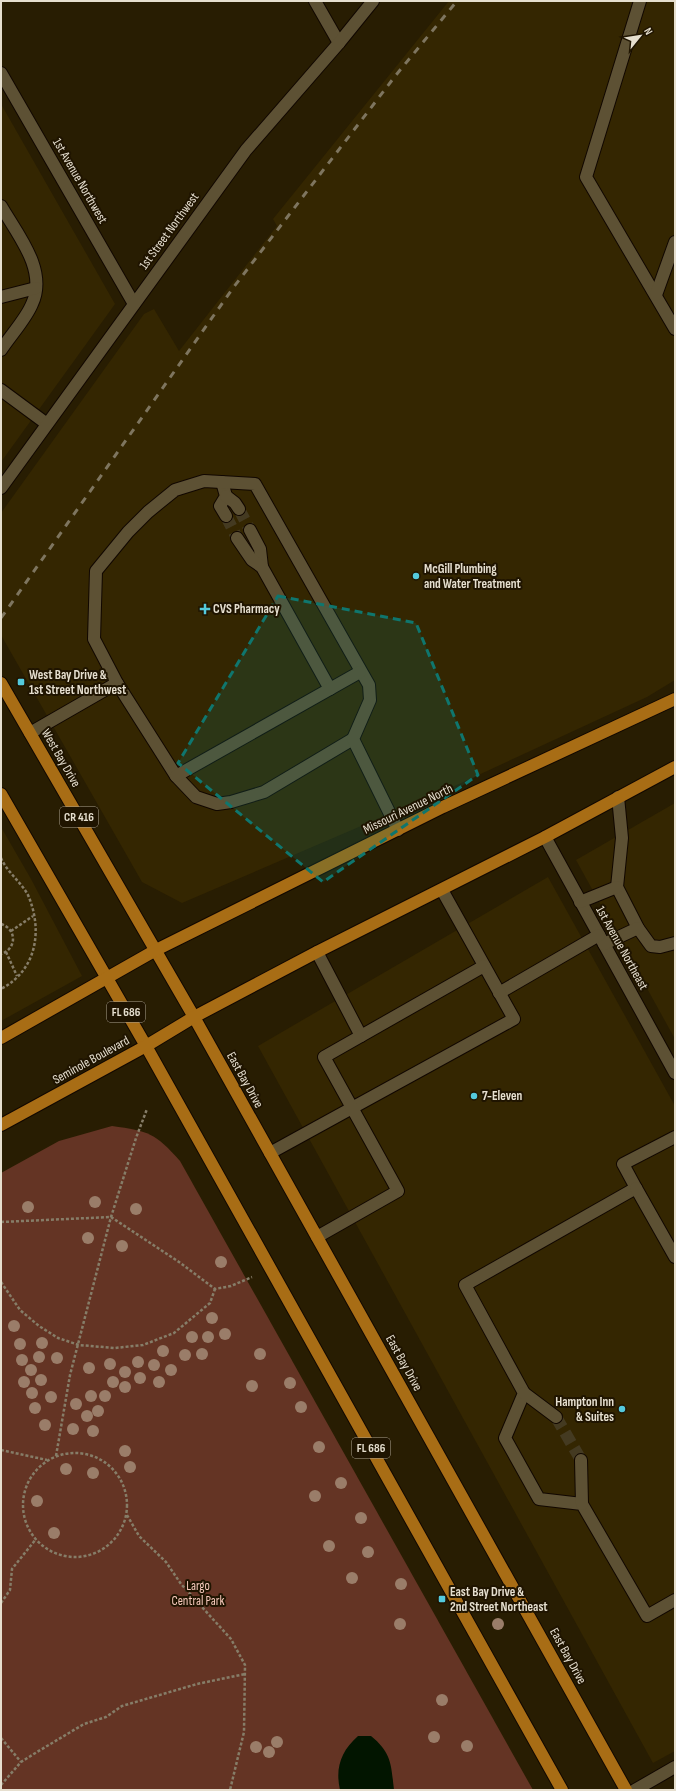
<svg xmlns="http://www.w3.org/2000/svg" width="676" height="1791" font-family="'Sofia Sans Condensed',sans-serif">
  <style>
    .built { fill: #342601 }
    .green { fill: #643424 }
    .water { fill: #021500 }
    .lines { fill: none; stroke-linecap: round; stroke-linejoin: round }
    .minor-tunnel { stroke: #443a21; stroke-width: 12; stroke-dasharray: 12 6; stroke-linecap: butt }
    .minor-casing { stroke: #110700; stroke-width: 14 }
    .major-casing { stroke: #110700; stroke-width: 14 }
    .path { stroke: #867d68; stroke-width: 2.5; stroke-dasharray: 3 2; stroke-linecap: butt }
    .minor { stroke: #5d5134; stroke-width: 12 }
    .major { stroke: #a86d15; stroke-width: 12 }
    .rail { stroke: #7e755f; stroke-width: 3; stroke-dasharray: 7 7; stroke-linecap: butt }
    .tree { fill: #9a7d69 }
    .marked { fill: #0f766e; fill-opacity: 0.2; stroke: #0f766e; stroke-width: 3; stroke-dasharray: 8 5; stroke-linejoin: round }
    .poi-dot { fill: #54cadd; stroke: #1f1400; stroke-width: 1.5 }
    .labels { text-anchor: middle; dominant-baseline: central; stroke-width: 4; stroke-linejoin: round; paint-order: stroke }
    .shield { fill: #1f1400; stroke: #aaa291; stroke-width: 1 }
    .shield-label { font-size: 12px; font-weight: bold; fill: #e6dfcf }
    .street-label { font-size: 13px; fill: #e6dfcf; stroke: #1f1400 }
    .poi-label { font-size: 13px; font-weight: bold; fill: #e6dfcf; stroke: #1f1400; text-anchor: start }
    .park-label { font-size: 13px; fill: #f8cbbd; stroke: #1f1400 }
  </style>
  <rect width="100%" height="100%" fill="#281d02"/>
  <g class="built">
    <path d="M 449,1 L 675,1 L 675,680 L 647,697 L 459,784 L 182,903 L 142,882 L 1,635 L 1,513 L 144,314 L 154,309 L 179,351 L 277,226 L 273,219 Z"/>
    <path d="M 1,104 L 115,304 L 1,462 Z"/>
    <path d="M 675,803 L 675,1039 L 576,860 Z"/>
    <path d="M 1,827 L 31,879 L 82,976 L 1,1021 Z"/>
    <path d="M 548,877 L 675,1106 L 675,1751 L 653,1763 L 258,1046 Z"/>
  </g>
  <path class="green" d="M 112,1126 C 149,1131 155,1133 180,1161 L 533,1790 L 1,1790 L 1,1173 L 59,1141 Z"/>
  <path class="water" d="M 358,1736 L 371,1736 C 392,1753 391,1765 394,1790 L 340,1790 C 335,1768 341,1751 358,1736 Z"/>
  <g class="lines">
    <g class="minor-tunnel">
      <path d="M 239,509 L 250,530"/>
      <path d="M 226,516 L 237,538"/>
      <path d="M 556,1417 L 581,1460"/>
    </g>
    <g class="minor-casing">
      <g id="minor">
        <path d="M 315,1 L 339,43"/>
        <path d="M 640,1 L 586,177 L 675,329"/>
        <path d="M 1,73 L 134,304"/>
        <path d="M 1,206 C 17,234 48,270 32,304 C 26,319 10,336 1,350"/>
        <path d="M 656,295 L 675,242"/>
        <path d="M 1,297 L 36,288"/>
        <path d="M 1,390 L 47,424"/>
        <path d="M 222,482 L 226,496 L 220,506 L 226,516"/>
        <path d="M 1,488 L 246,150 L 339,43 L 373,1"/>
        <path d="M 226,496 L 235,503 L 239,509"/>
        <path d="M 250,530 L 260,549 L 262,567"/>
        <path d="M 237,538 L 252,560 L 262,567 L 330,689"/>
        <path d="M 117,683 L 176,776 L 196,797 L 217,804 L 231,802 L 264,792 L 353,739"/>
        <path d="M 30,733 L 117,683 L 94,639 L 96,571 L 128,532 L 148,512 L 175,490 L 204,481 L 255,484 L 369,685 L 370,700 L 353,739 L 398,830"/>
        <path d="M 176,776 L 360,672"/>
        <path d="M 618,797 L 622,838 L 617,887 L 638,928 L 651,946 L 660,947 L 675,943"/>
        <path d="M 545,837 L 675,1073"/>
        <path d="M 580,902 L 617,887"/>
        <path d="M 604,944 L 638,928"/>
        <path d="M 317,952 L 361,1036"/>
        <path d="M 499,993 L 599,935"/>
        <path d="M 675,1137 L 623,1164 L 636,1188 L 465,1285 L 524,1393 L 505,1438 L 539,1499 L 582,1504 L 647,1616 L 675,1600"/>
        <path d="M 270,1153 L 514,1019 L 442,890"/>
        <path d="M 636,1188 L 675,1257"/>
        <path d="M 317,1237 L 398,1191 L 324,1057 L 484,966"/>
        <path d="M 524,1393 L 556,1417"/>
        <path d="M 581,1460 L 582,1504"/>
        <path d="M 635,1790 L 675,1767"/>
      </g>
    </g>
    <g class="major-casing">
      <g id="major">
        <path d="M 1,683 L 194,1017 L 626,1790"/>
        <path d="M 1,794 L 146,1046 L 562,1790"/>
        <path d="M 1,1038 L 156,950 L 443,807 L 675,699"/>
        <path d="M 1,1125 L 146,1046 L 194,1017 L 317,952 L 545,837 L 675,767"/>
      </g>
    </g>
    <g class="path">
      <path d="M 1,858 C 7,872 21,882 28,895 C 43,930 37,970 1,989"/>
      <path d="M 1,924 C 17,929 17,949 1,954"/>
      <path d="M 11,931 L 33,916"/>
      <path d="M 6,952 L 17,976"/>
      <path d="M 1,1222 L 111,1217 L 179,1262 L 215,1289 L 231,1286 L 252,1277"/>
      <path d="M 1,1282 L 20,1310 L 39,1326 L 58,1338 L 79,1345 L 115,1348 L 143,1345 L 174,1333 L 210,1303 L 215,1289"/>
      <path d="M 1,1450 L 47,1460"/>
      <circle cx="75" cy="1505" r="52"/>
      <path d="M 56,1456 L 70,1375 L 111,1217 L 136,1138 L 147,1109"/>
      <path d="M 127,1515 L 139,1536 L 166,1562 L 181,1584 L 231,1639 L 245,1665 L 244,1732 L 230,1790"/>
      <path d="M 1,1603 L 10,1590 L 12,1569 L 36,1539"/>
      <path d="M 1,1738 L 21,1762"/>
      <path d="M 1,1785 L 21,1762 L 37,1752 L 84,1724 L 106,1717 L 122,1706 L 197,1684 L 245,1674"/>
    </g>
    <use href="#minor" class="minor"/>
    <use href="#major" class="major"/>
    <path class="rail" d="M 1,618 L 233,288 L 396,75 L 457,1"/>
  </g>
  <g class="tree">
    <circle cx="95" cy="1202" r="6"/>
    <circle cx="28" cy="1207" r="6"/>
    <circle cx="136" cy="1209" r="6"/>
    <circle cx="88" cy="1238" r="6"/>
    <circle cx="122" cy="1246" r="6"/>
    <circle cx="221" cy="1262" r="6"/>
    <circle cx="212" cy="1318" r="6"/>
    <circle cx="14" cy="1326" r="6"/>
    <circle cx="225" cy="1334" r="6"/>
    <circle cx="192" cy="1337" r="6"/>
    <circle cx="208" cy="1337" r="6"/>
    <circle cx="42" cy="1343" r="6"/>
    <circle cx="20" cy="1344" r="6"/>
    <circle cx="163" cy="1351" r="6"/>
    <circle cx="202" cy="1354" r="6"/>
    <circle cx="260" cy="1354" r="6"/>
    <circle cx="185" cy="1355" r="6"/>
    <circle cx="39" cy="1357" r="6"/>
    <circle cx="57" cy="1358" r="6"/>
    <circle cx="22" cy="1360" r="6"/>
    <circle cx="138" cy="1362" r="6"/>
    <circle cx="110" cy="1364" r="6"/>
    <circle cx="154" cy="1365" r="6"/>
    <circle cx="89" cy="1368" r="6"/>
    <circle cx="31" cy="1370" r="6"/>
    <circle cx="171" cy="1370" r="6"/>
    <circle cx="125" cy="1372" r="6"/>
    <circle cx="140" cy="1378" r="6"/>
    <circle cx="41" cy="1380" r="6"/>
    <circle cx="24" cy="1382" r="6"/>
    <circle cx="113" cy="1382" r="6"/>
    <circle cx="159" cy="1382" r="6"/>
    <circle cx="290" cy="1383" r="6"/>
    <circle cx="252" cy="1386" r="6"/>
    <circle cx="125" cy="1387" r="6"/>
    <circle cx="32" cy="1393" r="6"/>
    <circle cx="91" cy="1396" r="6"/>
    <circle cx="105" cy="1396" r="6"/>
    <circle cx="51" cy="1397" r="6"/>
    <circle cx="76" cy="1404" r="6"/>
    <circle cx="301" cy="1407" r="6"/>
    <circle cx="35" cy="1408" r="6"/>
    <circle cx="98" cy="1411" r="6"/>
    <circle cx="87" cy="1416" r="6"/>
    <circle cx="45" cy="1425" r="6"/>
    <circle cx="73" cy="1429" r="6"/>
    <circle cx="93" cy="1431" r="6"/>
    <circle cx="319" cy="1447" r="6"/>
    <circle cx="125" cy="1451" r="6"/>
    <circle cx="130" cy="1467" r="6"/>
    <circle cx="66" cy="1469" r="6"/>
    <circle cx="93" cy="1473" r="6"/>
    <circle cx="341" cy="1483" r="6"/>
    <circle cx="315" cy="1496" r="6"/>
    <circle cx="37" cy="1501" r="6"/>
    <circle cx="361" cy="1518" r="6"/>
    <circle cx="54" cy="1533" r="6"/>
    <circle cx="329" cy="1546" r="6"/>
    <circle cx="368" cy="1552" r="6"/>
    <circle cx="352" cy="1578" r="6"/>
    <circle cx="401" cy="1584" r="6"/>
    <circle cx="400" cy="1624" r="6"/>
    <circle cx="498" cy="1624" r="6"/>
    <circle cx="442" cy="1700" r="6"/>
    <circle cx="434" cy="1737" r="6"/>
    <circle cx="277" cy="1742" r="6"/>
    <circle cx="467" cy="1746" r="6"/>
    <circle cx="256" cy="1747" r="6"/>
    <circle cx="269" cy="1752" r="6"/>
  </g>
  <path class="marked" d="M 278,596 L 416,623 L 478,775 L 323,882 L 178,763 Z"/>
  <g class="poi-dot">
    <circle cx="416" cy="576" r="4"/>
    <path d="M203 603h4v4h4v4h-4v4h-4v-4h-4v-4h4z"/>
    <rect x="17" y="678" width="8" height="8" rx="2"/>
    <circle cx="474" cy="1096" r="4"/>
    <circle cx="622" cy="1409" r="4"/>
    <rect x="438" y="1595" width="8" height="8" rx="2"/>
  </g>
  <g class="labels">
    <g class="shield">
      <rect x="60" y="807" width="38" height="20" rx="3"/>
      <rect x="107" y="1002" width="38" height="20" rx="3"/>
      <rect x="352" y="1438" width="38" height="20" rx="3"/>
    </g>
    <g class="shield-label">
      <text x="79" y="817">CR 416</text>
      <text x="126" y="1012">FL 686</text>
      <text x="371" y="1448">FL 686</text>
    </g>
    <g class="street-label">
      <text transform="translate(80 181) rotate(60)">1st Avenue Northwest</text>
      <text transform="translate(169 231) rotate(-54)">1st Street Northwest</text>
      <text transform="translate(61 758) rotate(60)">West Bay Drive</text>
      <text transform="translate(408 809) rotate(-26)">Missouri Avenue North</text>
      <text transform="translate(622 948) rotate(61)">1st Avenue Northeast</text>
      <text transform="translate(91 1060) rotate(-29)">Seminole Boulevard</text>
      <text transform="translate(245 1080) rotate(61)">East Bay Drive</text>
      <text transform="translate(404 1363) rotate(61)">East Bay Drive</text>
      <text transform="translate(568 1656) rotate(61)">East Bay Drive</text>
    </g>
    <g class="poi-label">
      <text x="424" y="569">McGill Plumbing<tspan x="424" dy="15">and Water Treatment</tspan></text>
      <text x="213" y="609">CVS Pharmacy</text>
      <text x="29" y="675">West Bay Drive &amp;<tspan x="29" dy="15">1st Street Northwest</tspan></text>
      <text x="482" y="1096">7-Eleven</text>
      <text x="614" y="1402" text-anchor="end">Hampton Inn<tspan x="614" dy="15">&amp; Suites</tspan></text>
      <text x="450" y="1592">East Bay Drive &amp;<tspan x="450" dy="15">2nd Street Northeast</tspan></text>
    </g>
    <g class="park-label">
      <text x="198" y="1586">Largo<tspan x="198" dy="15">Central Park</tspan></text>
    </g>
  </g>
  <rect width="676" height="1791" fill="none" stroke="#e6dfcf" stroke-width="4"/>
  <g transform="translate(640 36) rotate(60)" stroke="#1f1400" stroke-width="3" paint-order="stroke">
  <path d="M0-3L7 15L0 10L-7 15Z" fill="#e6dfcf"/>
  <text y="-6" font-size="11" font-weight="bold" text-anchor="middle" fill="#e6dfcf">N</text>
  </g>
</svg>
